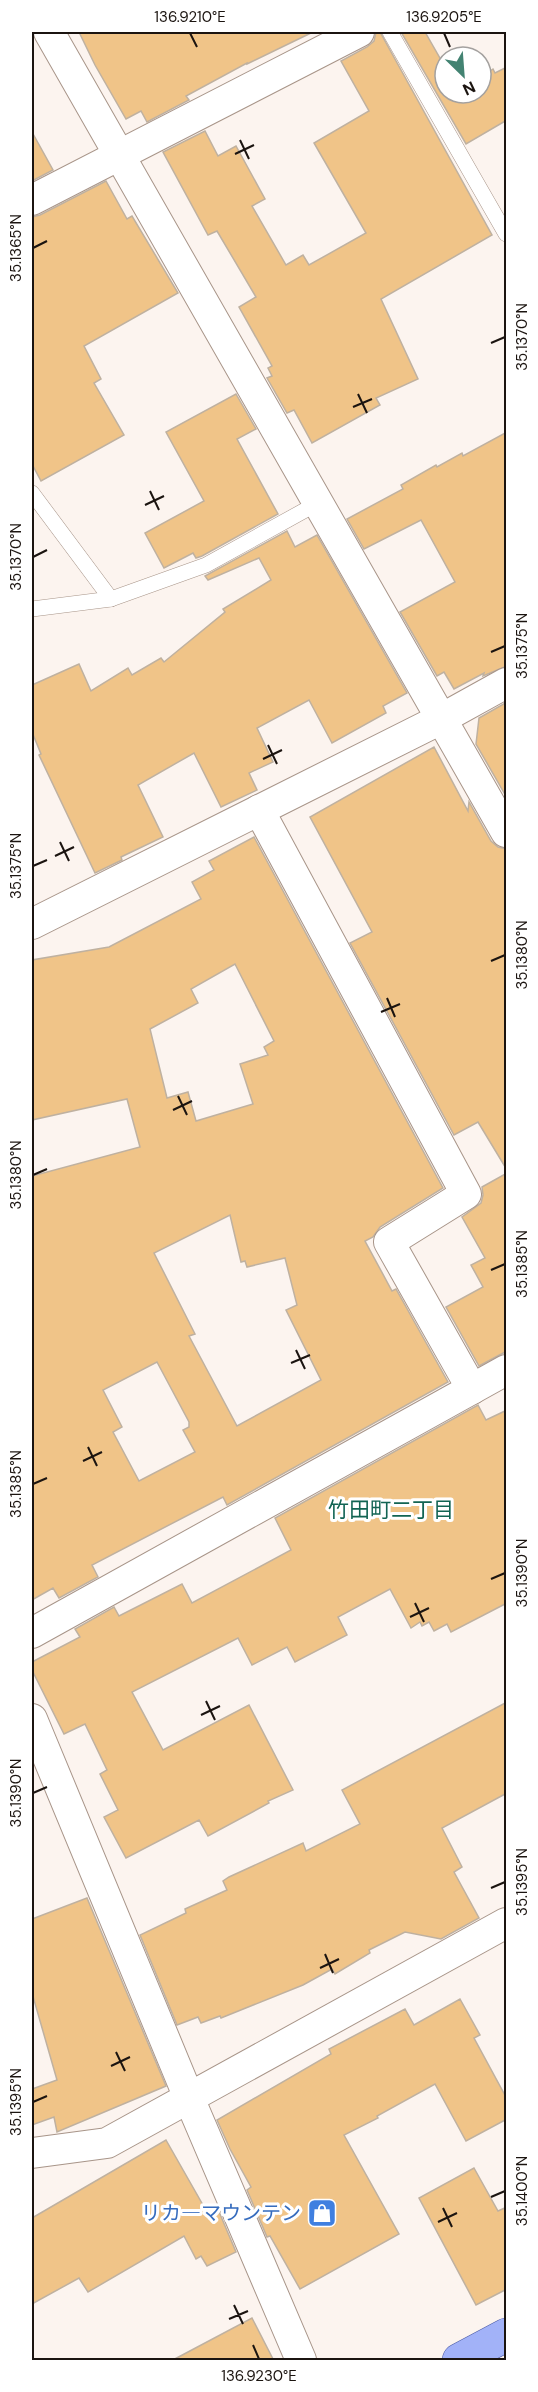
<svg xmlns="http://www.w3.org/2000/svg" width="538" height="2392" font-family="'DM Sans','Noto Sans JP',sans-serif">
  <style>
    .building { fill: #f0c488; stroke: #bfb1a0; stroke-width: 1.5; fill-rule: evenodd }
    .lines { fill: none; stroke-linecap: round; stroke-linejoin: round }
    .lane-casing { stroke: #a89589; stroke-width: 16 }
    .street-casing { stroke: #a89589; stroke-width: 32 }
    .primary-casing { stroke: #4a5aa4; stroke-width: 34 }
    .lane { stroke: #fff; stroke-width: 15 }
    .street { stroke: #fff; stroke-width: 30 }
    .primary { stroke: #a2b2f8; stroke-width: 33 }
    .ticks { fill: none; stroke: #1b1410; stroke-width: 2 }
    .labels { text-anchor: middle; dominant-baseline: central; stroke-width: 6; stroke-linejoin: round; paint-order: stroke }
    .shop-label { font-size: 20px; fill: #366cbe; stroke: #fff; text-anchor: end }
    .neighbourhood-label { font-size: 21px; fill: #126453; stroke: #fff }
    .neatline { fill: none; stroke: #1b1410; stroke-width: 2 }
    .ticks-label { font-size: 15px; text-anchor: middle; fill: #1b1410 }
  </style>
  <rect width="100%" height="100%" fill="#fcf4ef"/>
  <g class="building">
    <path d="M 79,32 L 313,32 L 247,64 L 247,63 L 186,96 L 189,100 L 147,122 L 141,111 L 126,119 L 95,65 Z"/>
    <path d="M 376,32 L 380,32 L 492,235 L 381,299 L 418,379 L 376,398 L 380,405 L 312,443 L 294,410 L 287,413 L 267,378 L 272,376 L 268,368 L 272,366 L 239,307 L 256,297 L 217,231 L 208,235 L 163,152 L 205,131 L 218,156 L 236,146 L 265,199 L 252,206 L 286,265 L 303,255 L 309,265 L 366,233 L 314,143 L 369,111 L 341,61 L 367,47 L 374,41 Z"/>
    <path d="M 401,32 L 425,32 L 445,67 L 445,93 L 481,93 L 481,73 L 486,71 L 487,73 L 493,69 L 495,73 L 507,67 L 507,120 L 466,144 Z"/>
    <path d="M 32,132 L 53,170 L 32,181 Z"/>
    <path d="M 106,181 L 127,219 L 132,216 L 178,293 L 84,346 L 101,379 L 94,383 L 124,435 L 41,481 L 32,464 L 32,217 L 40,215 Z"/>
    <path d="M 236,394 L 256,429 L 237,439 L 278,514 L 202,556 L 196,558 L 193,553 L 164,568 L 145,533 L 204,501 L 166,432 Z"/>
    <path d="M 507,432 L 507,666 L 483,676 L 484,673 L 454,689 L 444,672 L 437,676 L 400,612 L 455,582 L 421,520 L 364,549 L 347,519 L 403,489 L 401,485 L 436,465 L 437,467 L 462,453 L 463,456 Z"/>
    <path d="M 287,531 L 295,547 L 317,535 L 407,693 L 383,706 L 386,713 L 332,743 L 309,700 L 257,728 L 273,762 L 249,773 L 257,790 L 221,807 L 194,753 L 138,785 L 163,837 L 121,857 L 122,860 L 95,873 L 39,755 L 41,754 L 32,732 L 32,685 L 79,664 L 91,691 L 128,668 L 132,675 L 161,658 L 164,662 L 225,612 L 223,609 L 271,580 L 259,558 L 208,580 L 205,576 Z"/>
    <path d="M 507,702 L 507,798 L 476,744 L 479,718 Z"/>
    <path d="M 434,747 L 468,811 L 469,802 L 491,841 L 498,847 L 507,849 L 507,1170 L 478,1122 L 454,1135 L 350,943 L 372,932 L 310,817 Z"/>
    <path d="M 254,837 L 443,1188 L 380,1227 L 373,1237 L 365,1241 L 392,1291 L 396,1289 L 448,1382 L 227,1505 L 223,1497 L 92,1565 L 98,1577 L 59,1598 L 53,1588 L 32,1600 L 32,1176 L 140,1147 L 127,1099 L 32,1120 L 32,960 L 109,947 L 201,899 L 192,882 L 214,870 L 209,861 ZM 235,964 L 274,1041 L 264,1047 L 268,1055 L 240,1064 L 253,1104 L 196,1121 L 188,1092 L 167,1098 L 150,1029 L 198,1003 L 191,989 ZM 230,1215 L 241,1262 L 245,1261 L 247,1267 L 285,1258 L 297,1305 L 286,1310 L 321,1380 L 237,1426 L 189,1336 L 195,1334 L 154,1253 ZM 157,1362 L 189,1422 L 189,1427 L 183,1430 L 195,1452 L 139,1481 L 113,1432 L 122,1427 L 103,1390 Z"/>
    <path d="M 507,1173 L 507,1351 L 479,1366 L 446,1307 L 483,1287 L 471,1265 L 485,1258 L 462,1217 L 481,1203 L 483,1195 L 482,1187 Z"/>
    <path d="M 478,1405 L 486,1420 L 507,1410 L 507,1603 L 451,1632 L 447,1624 L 434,1631 L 429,1622 L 422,1626 L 420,1622 L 411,1628 L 390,1589 L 338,1617 L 347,1635 L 295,1662 L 287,1647 L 252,1665 L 238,1638 L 132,1692 L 163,1750 L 249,1705 L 293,1790 L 268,1801 L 269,1803 L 208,1836 L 199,1820 L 126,1858 L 104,1817 L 118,1810 L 100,1774 L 107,1770 L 85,1724 L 64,1734 L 32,1670 L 32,1662 L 80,1637 L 75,1629 L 114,1607 L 119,1616 L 182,1584 L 192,1603 L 291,1550 L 275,1518 Z"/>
    <path d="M 507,1702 L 507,1793 L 442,1828 L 462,1867 L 454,1872 L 479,1918 L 441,1939 L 405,1932 L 369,1950 L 370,1953 L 335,1974 L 332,1969 L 303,1985 L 221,2018 L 220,2016 L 201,2023 L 198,2017 L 177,2025 L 140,1935 L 186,1913 L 185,1909 L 227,1890 L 223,1881 L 229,1877 L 303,1843 L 306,1851 L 360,1824 L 342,1790 Z"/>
    <path d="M 87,1898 L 166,2086 L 57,2132 L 54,2117 L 32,2125 L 32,2089 L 57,2080 L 32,1993 L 32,1919 Z"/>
    <path d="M 460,1999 L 480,2035 L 474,2038 L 507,2099 L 507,2119 L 466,2141 L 435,2084 L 377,2116 L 378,2118 L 344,2135 L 399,2234 L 300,2289 L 270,2236 L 267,2237 L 247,2190 L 251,2187 L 230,2149 L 217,2120 L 331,2054 L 329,2049 L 405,2009 L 414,2025 Z"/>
    <path d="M 166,2140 L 207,2212 L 217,2207 L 236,2252 L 207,2266 L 201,2256 L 196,2259 L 184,2236 L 88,2292 L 79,2278 L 32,2304 L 32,2218 Z"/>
    <path d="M 474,2168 L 498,2211 L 507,2207 L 507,2289 L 476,2305 L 419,2198 Z"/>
    <path d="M 252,2318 L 274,2361 L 171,2361 Z"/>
  </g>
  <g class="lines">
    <g class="lane-casing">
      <g id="lane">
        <path d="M 390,32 L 506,234"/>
        <path d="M 32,493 L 111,599"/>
        <path d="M 32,609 L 111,599 L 206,565 L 318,503"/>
      </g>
    </g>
    <g class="street-casing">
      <g id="street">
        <path d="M 49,32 L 506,832"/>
        <path d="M 32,200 L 359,32"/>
        <path d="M 259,810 L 466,1194 L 389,1242 L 472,1389"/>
        <path d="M 32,924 L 441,719 L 506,683"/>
        <path d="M 32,1633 L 506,1370"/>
        <path d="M 32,1719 L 189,2098 L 301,2360"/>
        <path d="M 32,2153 L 107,2143 L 506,1923"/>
      </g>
    </g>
    <g class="primary-casing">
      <path id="primary" d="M 459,2360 L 506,2335"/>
    </g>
    <use href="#lane" class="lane"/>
    <use href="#street" class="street"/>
    <use href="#primary" class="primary"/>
  </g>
  <path class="ticks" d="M 190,33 L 197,47M 444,33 L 450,47M 240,140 L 249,159M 235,154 L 254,145M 33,248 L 47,241M 491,343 L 505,337M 358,394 L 367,413M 353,407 L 372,399M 150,491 L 159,510M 145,505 L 164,496M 33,557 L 47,550M 491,652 L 505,646M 268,745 L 277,764M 263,759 L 282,750M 60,842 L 69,861M 55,856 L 74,847M 33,866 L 47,860M 491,961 L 505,955M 387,998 L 395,1017M 381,1012 L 400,1004M 178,1096 L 187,1115M 173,1110 L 192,1101M 33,1175 L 47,1169M 491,1270 L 505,1264M 296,1350 L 305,1369M 291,1363 L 310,1355M 88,1447 L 97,1466M 83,1461 L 102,1452M 33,1484 L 47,1478M 491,1579 L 505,1573M 415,1603 L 424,1622M 410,1617 L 429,1608M 206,1701 L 215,1720M 201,1715 L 220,1706M 33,1793 L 47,1787M 491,1888 L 505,1882M 325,1954 L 333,1973M 320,1968 L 339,1959M 116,2052 L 125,2071M 111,2066 L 130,2057M 33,2102 L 47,2096M 491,2197 L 505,2191M 443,2208 L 452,2227M 438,2222 L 457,2213M 234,2305 L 243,2324M 229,2319 L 248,2311M 253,2345 L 259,2359"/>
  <defs>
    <g id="shop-square" transform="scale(1.5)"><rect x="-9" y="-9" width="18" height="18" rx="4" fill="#3f7fe0" stroke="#fff"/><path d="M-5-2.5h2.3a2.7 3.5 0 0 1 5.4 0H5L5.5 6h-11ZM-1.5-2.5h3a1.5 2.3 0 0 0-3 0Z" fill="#fff"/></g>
  </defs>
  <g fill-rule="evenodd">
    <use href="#shop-square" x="322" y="2213"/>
  </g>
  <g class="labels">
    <g class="shop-label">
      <text x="301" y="2213">リカ―マウンテン</text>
    </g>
    <g class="neighbourhood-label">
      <text x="391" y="1510">竹田町二丁目</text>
    </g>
  </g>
  <rect width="538" height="2392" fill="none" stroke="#ffffff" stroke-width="66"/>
  <g transform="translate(463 75) rotate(155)"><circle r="28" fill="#ffffff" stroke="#a4a19f" stroke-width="1.5"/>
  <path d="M0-4.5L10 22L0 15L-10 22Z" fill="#438372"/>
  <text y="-9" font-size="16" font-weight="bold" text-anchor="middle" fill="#1b1410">N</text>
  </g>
  <rect x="33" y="33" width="472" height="2326" class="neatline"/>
  <g class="ticks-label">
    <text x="190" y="22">136.9210°E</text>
    <text x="444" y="22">136.9205°E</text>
    <text transform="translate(16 248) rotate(-90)" y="5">35.1365°N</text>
    <text transform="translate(522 337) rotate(-90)" y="5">35.1370°N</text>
    <text transform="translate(16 557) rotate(-90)" y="5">35.1370°N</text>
    <text transform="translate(522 646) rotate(-90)" y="5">35.1375°N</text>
    <text transform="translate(16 866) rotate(-90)" y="5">35.1375°N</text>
    <text transform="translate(522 955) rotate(-90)" y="5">35.1380°N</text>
    <text transform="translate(16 1175) rotate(-90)" y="5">35.1380°N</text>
    <text transform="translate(522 1264) rotate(-90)" y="5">35.1385°N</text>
    <text transform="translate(16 1484) rotate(-90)" y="5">35.1385°N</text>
    <text transform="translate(522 1573) rotate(-90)" y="5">35.1390°N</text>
    <text transform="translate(16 1793) rotate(-90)" y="5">35.1390°N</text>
    <text transform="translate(522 1882) rotate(-90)" y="5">35.1395°N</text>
    <text transform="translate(16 2102) rotate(-90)" y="5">35.1395°N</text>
    <text transform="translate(522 2191) rotate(-90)" y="5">35.1400°N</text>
    <text x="259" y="2381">136.9230°E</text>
  </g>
</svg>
